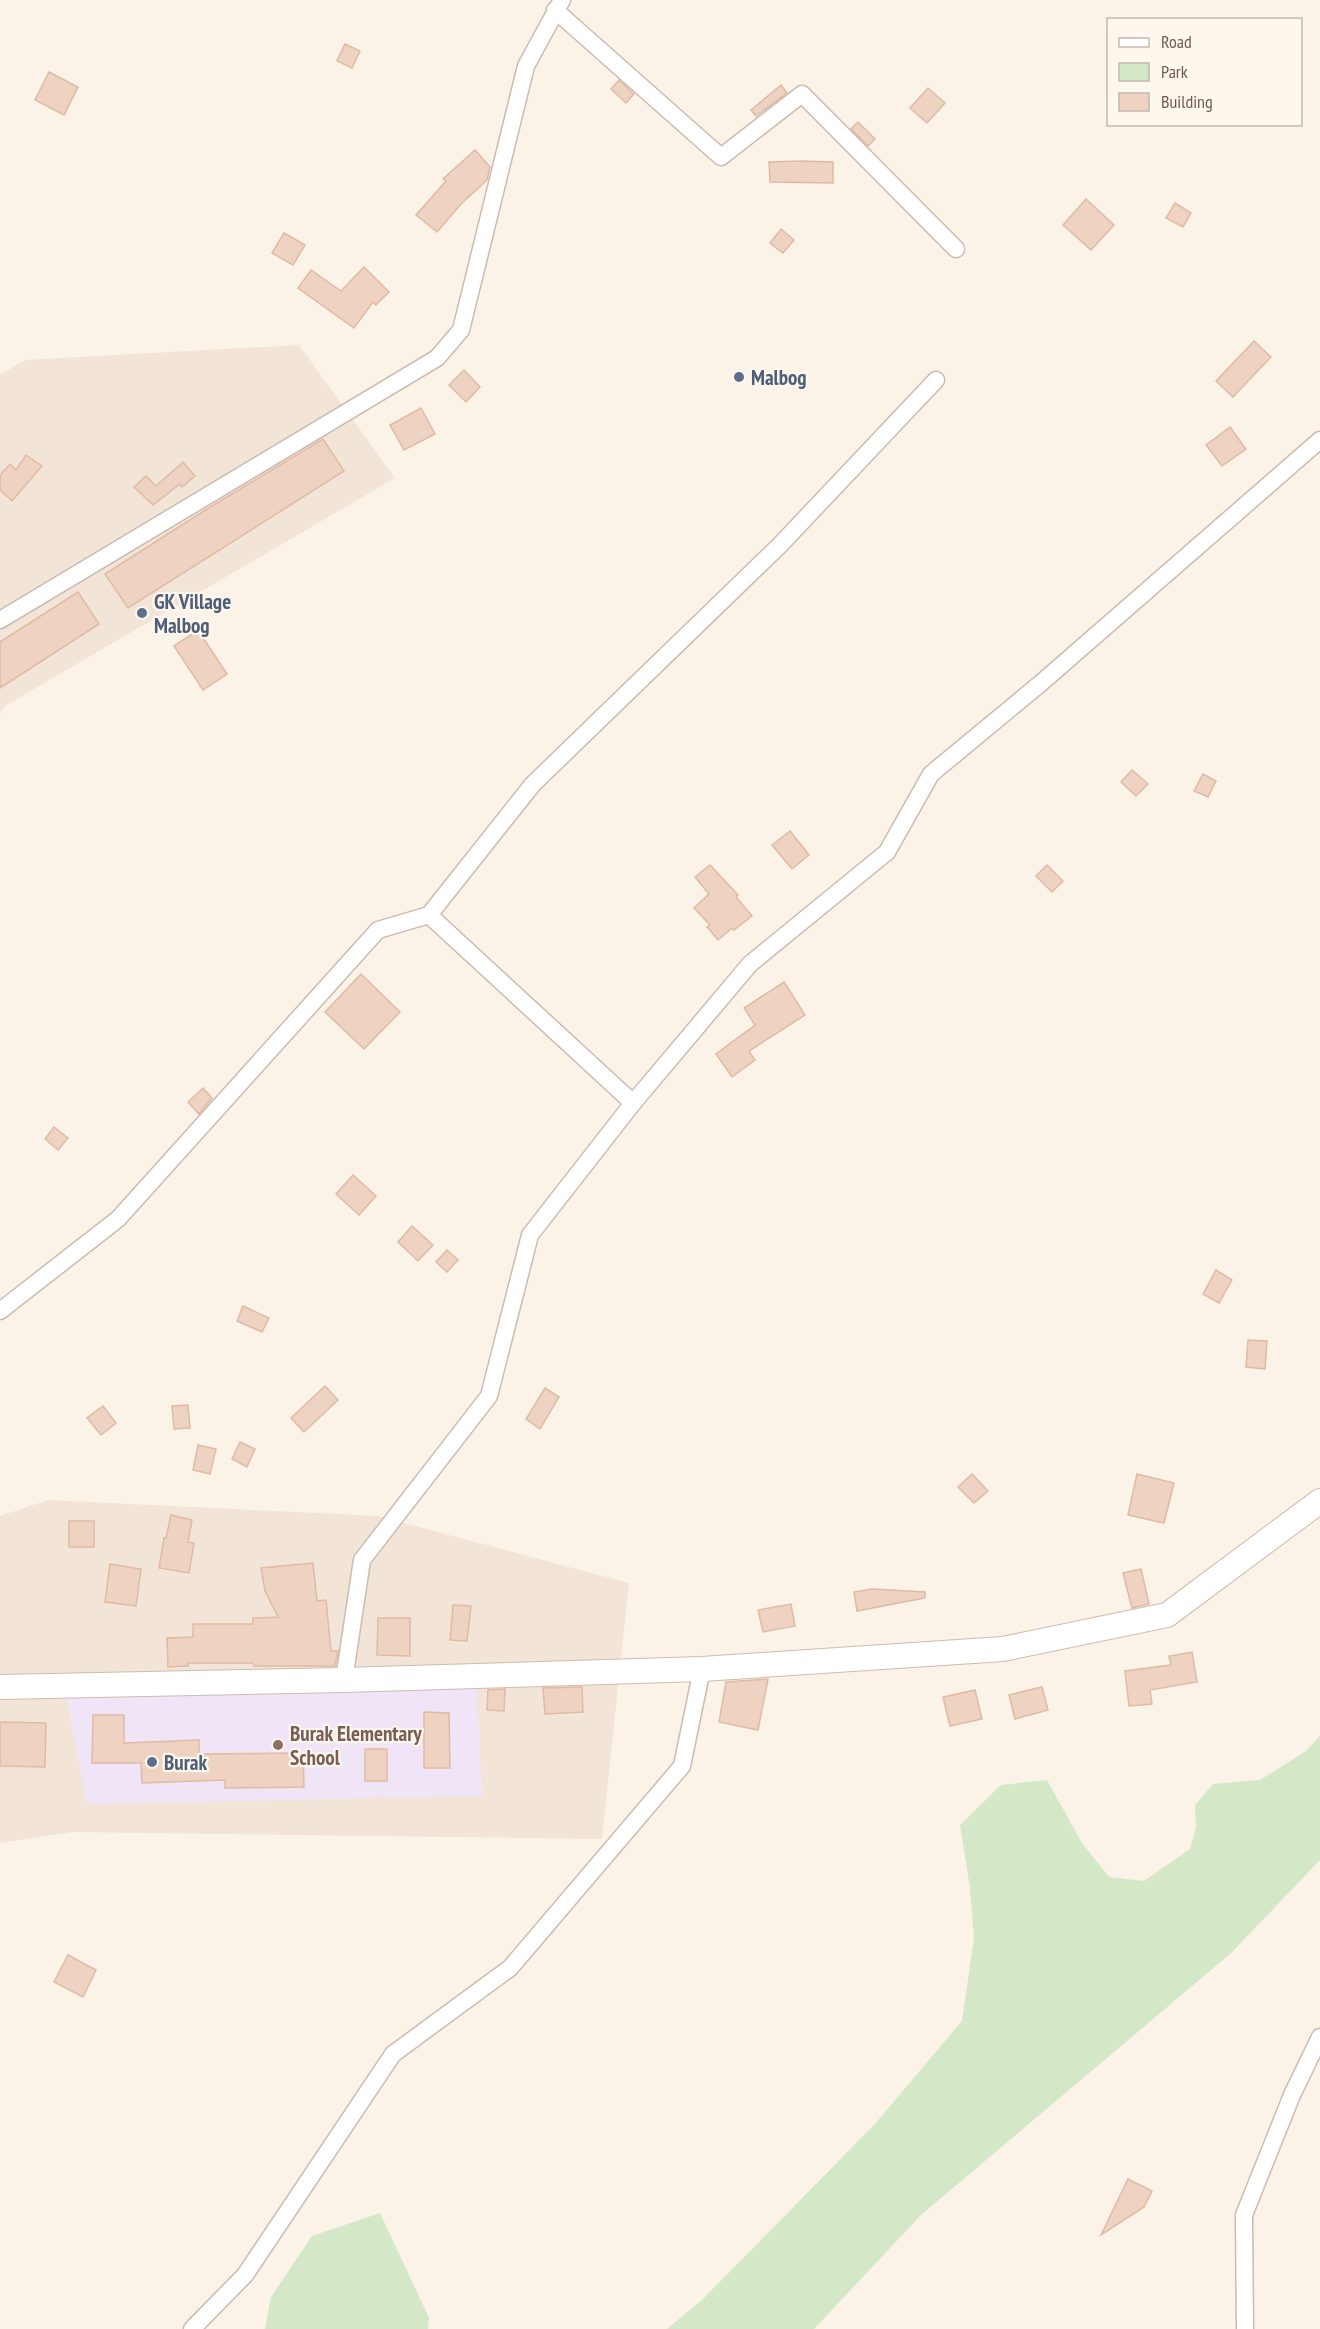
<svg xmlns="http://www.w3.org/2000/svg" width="1320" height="2329" font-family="'PT Sans Narrow',sans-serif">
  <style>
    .residential { fill: #f2e5d7 }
    .education { fill: #f0e4f7 }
    .green { fill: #d4e7c7 }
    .building { fill: #eed3c2; stroke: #dfbaa4; stroke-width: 1.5 }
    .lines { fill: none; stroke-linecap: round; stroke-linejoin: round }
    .street-casing { stroke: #ccbbaf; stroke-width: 19 }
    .secondary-casing { stroke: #cebcac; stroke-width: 26 }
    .street { stroke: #fff; stroke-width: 16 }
    .secondary { stroke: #fff; stroke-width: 24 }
    .service-dot { fill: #5c6f8a; stroke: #fdf7ee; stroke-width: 2 }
    .education-dot { fill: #8d6e63; stroke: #fdf7ee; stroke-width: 2 }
    .labels { text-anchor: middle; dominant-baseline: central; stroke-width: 4.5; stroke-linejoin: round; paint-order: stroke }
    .service-label { font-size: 21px; font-weight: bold; fill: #4e5e75; stroke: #fdf7ee; text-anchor: start }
    .education-label { font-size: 21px; font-weight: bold; fill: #785e54; stroke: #fdf7ee; text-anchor: start }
  </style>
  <rect width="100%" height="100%" fill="#fbf3e8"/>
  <g class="residential">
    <path d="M 299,345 L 395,478 L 5,706 L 0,714 L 0,375 L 25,360 Z"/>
    <path d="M 48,1500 L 378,1516 L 629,1583 L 602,1839 L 72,1832 L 0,1843 L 0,1516 Z"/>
  </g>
  <path class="education" d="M 477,1685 L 482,1796 L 87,1804 L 66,1695 Z"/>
  <g class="green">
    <path d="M 1320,1736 L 1320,1860 L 1230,1954 L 921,2215 L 814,2329 L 667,2329 L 702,2300 L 874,2125 L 962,2021 L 974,1938 L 970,1888 L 960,1825 L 1001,1785 L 1047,1780 L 1082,1843 L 1109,1877 L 1144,1881 L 1190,1849 L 1196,1828 L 1195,1805 L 1213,1784 L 1260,1780 L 1306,1751 Z"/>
    <path d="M 380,2213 L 429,2318 L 428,2329 L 265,2329 L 271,2297 L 312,2236 Z"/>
  </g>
  <g class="building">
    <path d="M 345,44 L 360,51 L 352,68 L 337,61 Z"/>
    <path d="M 49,72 L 78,87 L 64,115 L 35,100 Z"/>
    <path d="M 619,80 L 634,94 L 626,103 L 611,89 Z"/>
    <path d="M 781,85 L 787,93 L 756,116 L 751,110 Z"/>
    <path d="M 928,88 L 945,103 L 927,123 L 910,108 Z"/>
    <path d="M 858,122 L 875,139 L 868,146 L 851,129 Z"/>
    <path d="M 475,150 L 490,167 L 487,180 L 462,203 L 437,232 L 416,215 L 446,181 L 443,179 Z"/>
    <path d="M 801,161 L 833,162 L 833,183 L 770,182 L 769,162 Z"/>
    <path d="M 1086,199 L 1114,225 L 1091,250 L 1063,225 Z"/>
    <path d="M 1175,203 L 1191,213 L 1183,227 L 1166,218 Z"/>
    <path d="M 781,229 L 794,240 L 783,253 L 770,243 Z"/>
    <path d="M 284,233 L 305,245 L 293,265 L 272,253 Z"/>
    <path d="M 364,267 L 389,292 L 376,305 L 373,302 L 354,328 L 298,288 L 311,270 L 341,291 Z"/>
    <path d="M 1254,341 L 1271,357 L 1233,397 L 1216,381 Z"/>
    <path d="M 464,370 L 480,387 L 466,402 L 449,385 Z"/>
    <path d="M 421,408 L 435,434 L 404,450 L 390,425 Z"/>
    <path d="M 1230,427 L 1246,449 L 1222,466 L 1206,445 Z"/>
    <path d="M 323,439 L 344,471 L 128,608 L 105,574 L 207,509 Z"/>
    <path d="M 26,455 L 42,466 L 12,501 L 0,490 L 0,475 L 10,464 L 16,470 Z"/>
    <path d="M 183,462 L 195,476 L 182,487 L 180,484 L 153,505 L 134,487 L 146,476 L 156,486 Z"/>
    <path d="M 78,592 L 99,624 L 0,688 L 0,642 Z"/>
    <path d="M 198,630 L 227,674 L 203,690 L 174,646 Z"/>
    <path d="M 1132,770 L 1148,784 L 1136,796 L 1121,782 Z"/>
    <path d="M 1203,774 L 1216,781 L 1208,797 L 1194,791 Z"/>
    <path d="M 790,831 L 809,855 L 792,869 L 772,845 Z"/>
    <path d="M 710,865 L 738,895 L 736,897 L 752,916 L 734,930 L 732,928 L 718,940 L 707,927 L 710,925 L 694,908 L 709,894 L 695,877 Z"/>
    <path d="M 1047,865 L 1063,881 L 1052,892 L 1036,876 Z"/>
    <path d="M 361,974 L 400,1012 L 364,1049 L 325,1012 Z"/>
    <path d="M 784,982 L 805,1015 L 749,1051 L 755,1060 L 732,1077 L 716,1054 L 755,1025 L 744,1008 Z"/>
    <path d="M 203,1088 L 212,1098 L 199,1114 L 188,1102 Z"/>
    <path d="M 54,1127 L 68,1138 L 58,1150 L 45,1139 Z"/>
    <path d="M 353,1175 L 376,1196 L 359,1215 L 336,1194 Z"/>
    <path d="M 412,1226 L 433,1245 L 418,1261 L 398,1242 Z"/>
    <path d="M 447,1250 L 458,1260 L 447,1272 L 436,1262 Z"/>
    <path d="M 1216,1270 L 1232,1280 L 1219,1303 L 1203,1294 Z"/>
    <path d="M 243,1306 L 269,1318 L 262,1332 L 237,1321 Z"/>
    <path d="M 1248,1340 L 1267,1341 L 1265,1369 L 1246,1367 Z"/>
    <path d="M 325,1386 L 338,1400 L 304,1432 L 291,1418 Z"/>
    <path d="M 545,1388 L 559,1397 L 540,1429 L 526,1419 Z"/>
    <path d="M 188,1405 L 190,1428 L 174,1429 L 172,1406 Z"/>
    <path d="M 103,1406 L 116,1423 L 101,1435 L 87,1418 Z"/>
    <path d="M 240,1442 L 255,1449 L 247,1467 L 232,1459 Z"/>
    <path d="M 198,1445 L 216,1449 L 210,1474 L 193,1470 Z"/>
    <path d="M 972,1474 L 988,1491 L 974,1503 L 958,1487 Z"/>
    <path d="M 1137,1474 L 1174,1483 L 1164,1523 L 1128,1515 Z"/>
    <path d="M 171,1515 L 192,1520 L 188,1542 L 194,1543 L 189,1573 L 159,1568 L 164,1538 L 166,1538 Z"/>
    <rect x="69" y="1521" width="25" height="26"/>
    <path d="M 313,1563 L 317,1601 L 326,1600 L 331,1651 L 338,1651 L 335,1666 L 254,1666 L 253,1663 L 188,1663 L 188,1666 L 168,1667 L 167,1638 L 193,1637 L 193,1624 L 253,1624 L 253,1618 L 278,1617 L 265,1591 L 261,1568 Z"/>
    <path d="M 110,1564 L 141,1569 L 136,1606 L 105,1602 Z"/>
    <path d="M 1141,1569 L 1149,1604 L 1132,1608 L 1123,1573 Z"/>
    <path d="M 872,1589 L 925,1592 L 925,1598 L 857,1611 L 854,1592 Z"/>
    <path d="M 791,1604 L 795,1626 L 763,1632 L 758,1610 Z"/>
    <path d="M 453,1605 L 471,1606 L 467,1641 L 450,1640 Z"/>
    <path d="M 378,1618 L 410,1618 L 410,1656 L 377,1655 Z"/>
    <path d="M 1192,1652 L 1197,1682 L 1150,1690 L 1152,1704 L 1129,1706 L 1125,1671 L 1171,1665 L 1169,1656 Z"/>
    <path d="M 768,1679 L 758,1730 L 719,1722 L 726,1682 Z"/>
    <path d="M 582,1687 L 583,1712 L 545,1714 L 543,1688 Z"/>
    <path d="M 1042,1687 L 1048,1710 L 1015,1719 L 1009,1695 Z"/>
    <path d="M 505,1689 L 504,1711 L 487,1710 L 488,1690 Z"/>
    <path d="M 975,1690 L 982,1719 L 950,1726 L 943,1697 Z"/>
    <path d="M 424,1712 L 449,1713 L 450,1768 L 424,1768 Z"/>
    <path d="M 93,1715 L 124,1715 L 124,1743 L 199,1740 L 199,1754 L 303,1753 L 304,1787 L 225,1788 L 225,1780 L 142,1783 L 141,1763 L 92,1763 Z"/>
    <path d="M 0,1722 L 46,1723 L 45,1767 L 0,1766 Z"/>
    <rect x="365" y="1749" width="22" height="32"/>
    <path d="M 68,1955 L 96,1970 L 83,1997 L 54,1982 Z"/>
    <path d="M 1128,2179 L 1152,2191 L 1144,2207 L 1101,2235 Z"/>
  </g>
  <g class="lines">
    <g class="street-casing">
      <g id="street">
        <path d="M 555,10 L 721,157 L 802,94 L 956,249"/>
        <path d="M 0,620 L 437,358 L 461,330 L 526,66 L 562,0"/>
        <path d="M 633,1103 L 429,915 L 533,784 L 780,545 L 936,380"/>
        <path d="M 0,1311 L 118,1219 L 378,930 L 429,915"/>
        <path d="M 344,1680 L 362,1560 L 489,1396 L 530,1235 L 633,1103 L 750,964 L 887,852 L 931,774 L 1041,683 L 1320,440"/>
        <path d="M 192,2329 L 245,2275 L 393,2054 L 510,1968 L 682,1766 L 702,1669"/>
        <path d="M 1245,2329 L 1244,2215 L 1292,2095 L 1320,2037"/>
      </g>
    </g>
    <g class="secondary-casing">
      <path id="secondary" d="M 0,1687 L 344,1680 L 702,1669 L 1003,1649 L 1167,1615 L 1320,1501"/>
    </g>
    <use href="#street" class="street"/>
    <use href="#secondary" class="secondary"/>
  </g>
  <g class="service-dot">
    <circle cx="739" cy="377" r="6"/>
    <circle cx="142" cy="613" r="6"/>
    <circle cx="152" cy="1762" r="6"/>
  </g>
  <circle class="education-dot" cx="278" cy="1745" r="6"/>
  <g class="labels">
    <g class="service-label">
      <text x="751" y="377">Malbog</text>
      <text x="154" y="601">GK Village<tspan x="154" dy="24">Malbog</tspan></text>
      <text x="164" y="1762">Burak</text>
    </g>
    <g class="education-label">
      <text x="290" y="1733">Burak Elementary<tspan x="290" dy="24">School</tspan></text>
    </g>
  </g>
  <rect x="1107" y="18" width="195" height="108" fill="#fdf7ee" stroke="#c5b9ae" stroke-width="1.5"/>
  <rect x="1119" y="38" width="30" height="9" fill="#ffffff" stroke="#c5b9ae" stroke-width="1.5"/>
  <text x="1161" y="48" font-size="18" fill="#725b4e">Road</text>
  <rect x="1119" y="63" width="30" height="18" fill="#d4e7c7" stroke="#c5b9ae" stroke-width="1.5"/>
  <text x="1161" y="78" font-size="18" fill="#725b4e">Park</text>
  <rect x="1119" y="93" width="30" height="18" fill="#eed3c2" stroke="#c5b9ae" stroke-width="1.5"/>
  <text x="1161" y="108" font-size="18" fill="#725b4e">Building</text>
</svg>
